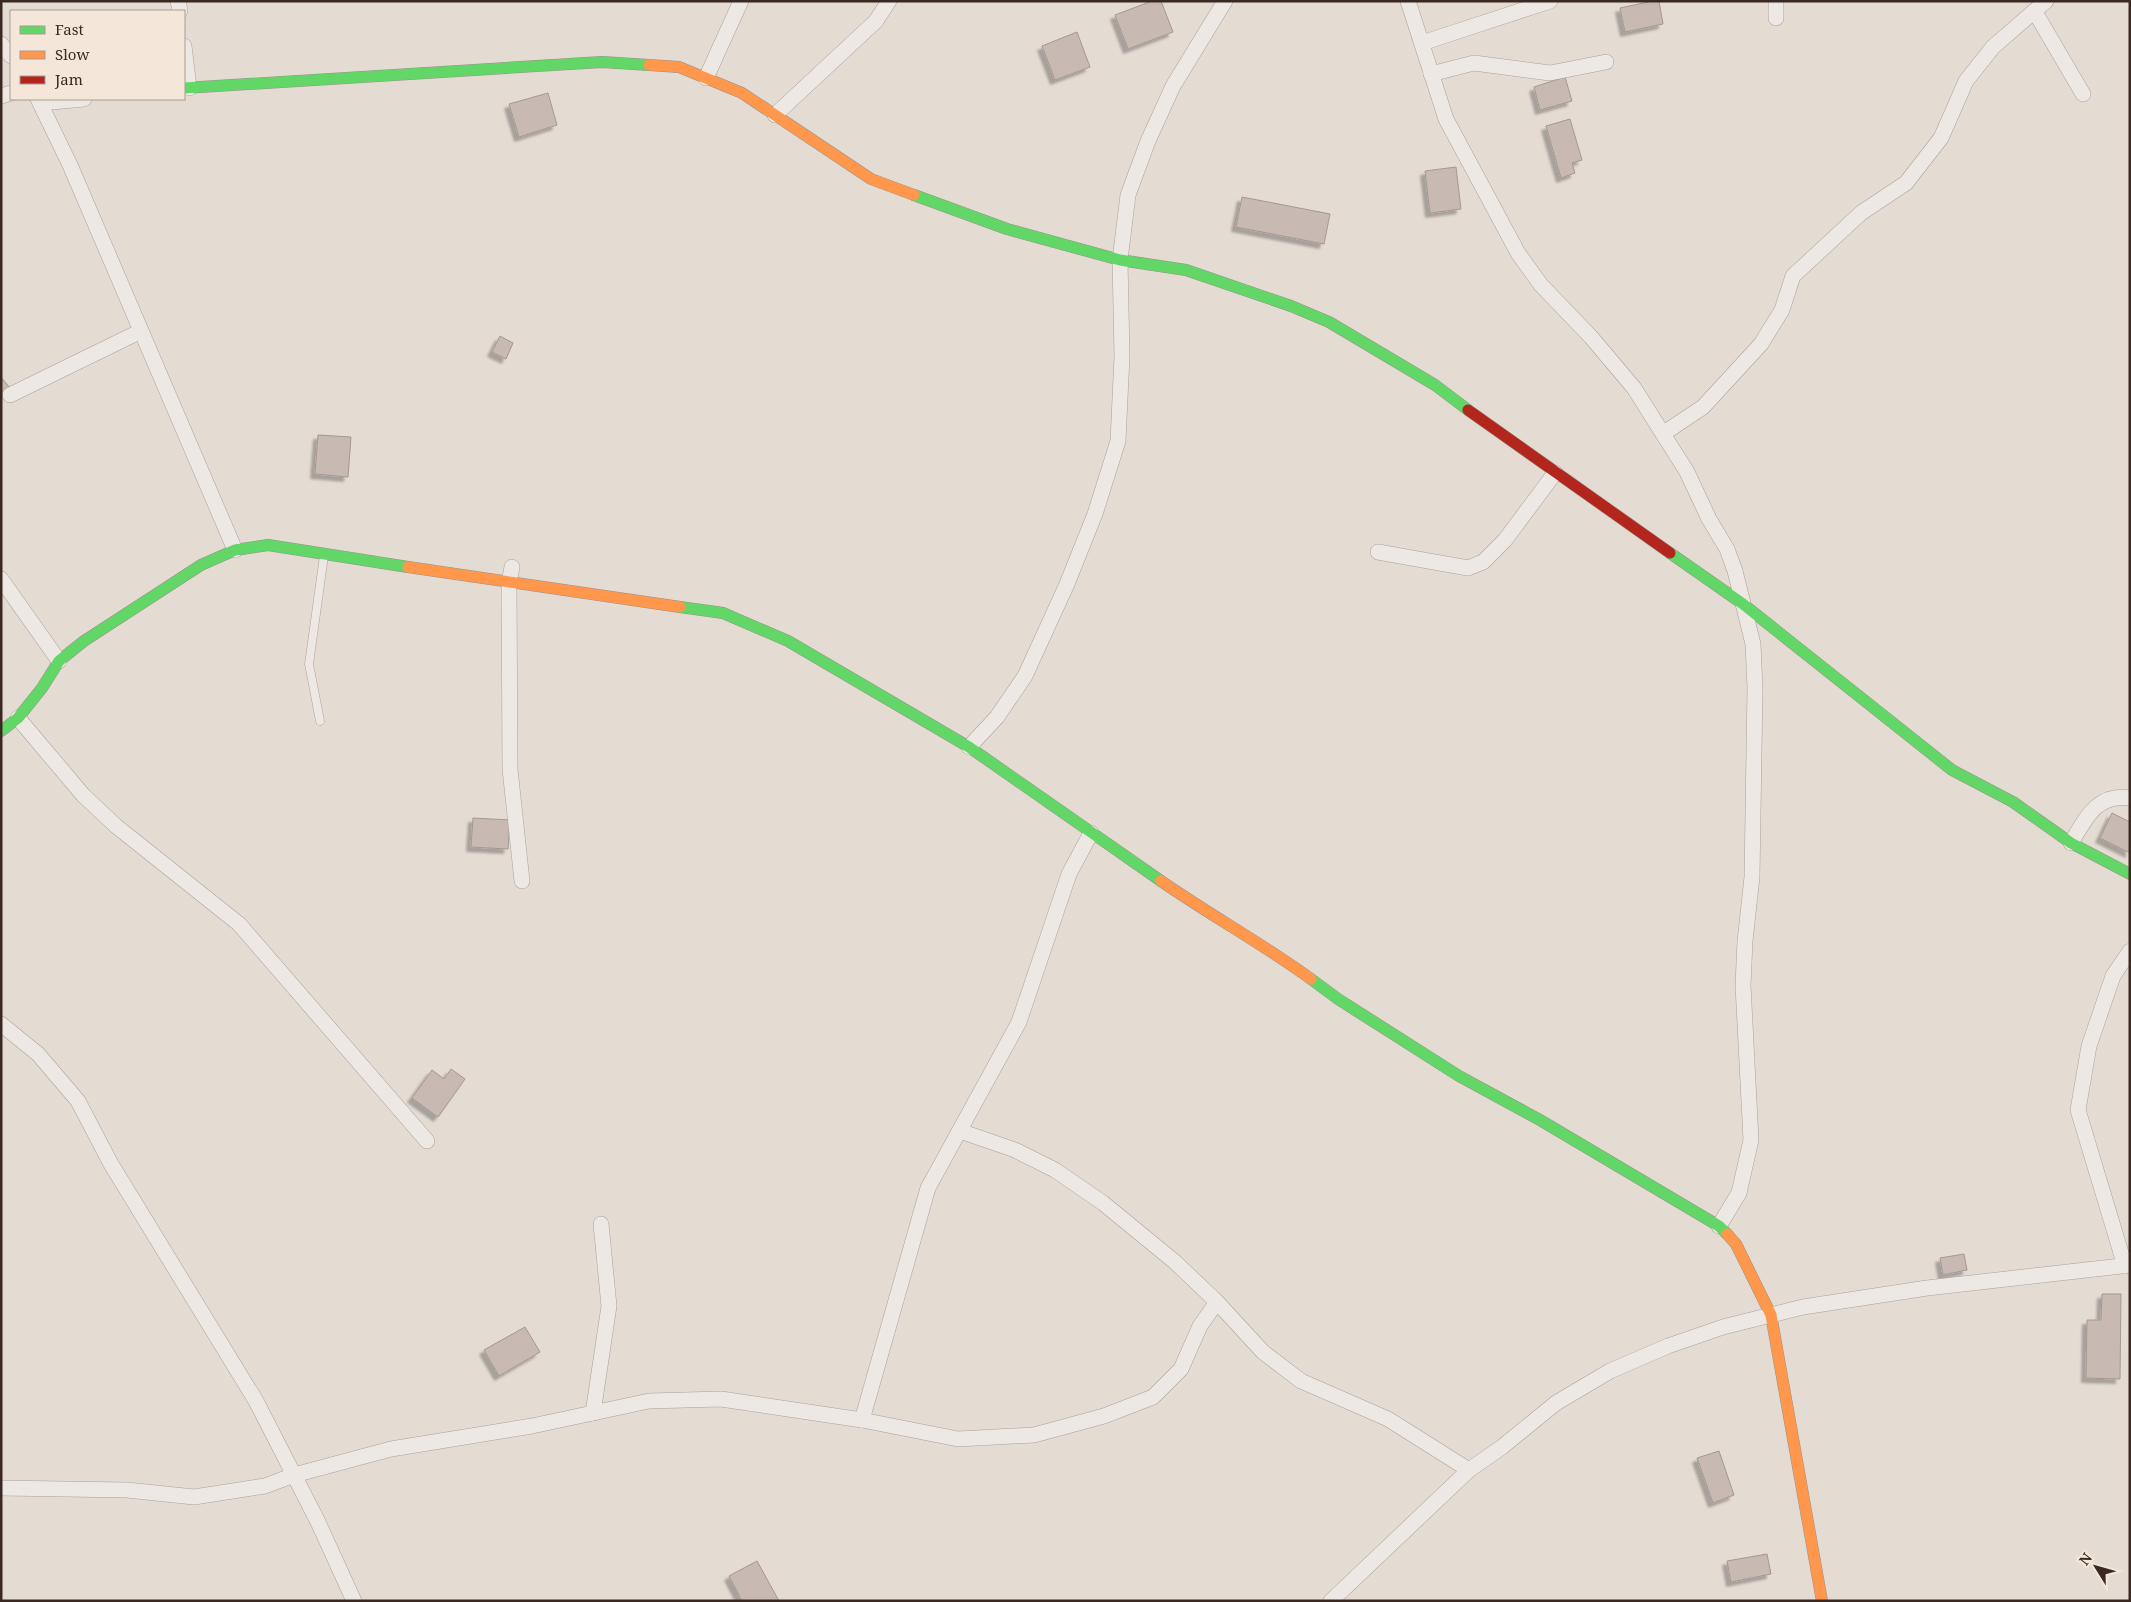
<svg xmlns="http://www.w3.org/2000/svg" width="2131" height="1602" font-family="'Noto Serif',serif">
  <style>
    .building { fill: #c8b9b3; stroke: #a59791; filter: url(#shadow) }
    .lines { fill: none; stroke-linecap: round; stroke-linejoin: round }
    .lane-casing { stroke: #aaa19b; stroke-width: 9 }
    .street-casing { stroke: #aaa19b; stroke-width: 16 }
    .fast-casing { stroke: #9a918b; stroke-width: 12 }
    .slow-casing { stroke: #9a918b; stroke-width: 12 }
    .jam-casing { stroke: #9a918b; stroke-width: 12 }
    .lane { stroke: #ede8e3; stroke-width: 8 }
    .street { stroke: #ede8e3; stroke-width: 15 }
    .fast { stroke: #63d668; stroke-width: 11 }
    .slow { stroke: #ff974d; stroke-width: 11 }
    .jam { stroke: #b3261e; stroke-width: 11 }
  </style>
  <defs>
    <filter id="shadow"><feDropShadow dx="-4.5" dy="4.5" stdDeviation="1" flood-color="#0004"/></filter>
  </defs>
  <rect width="100%" height="100%" fill="#e4dbd3"/>
  <g class="building">
    <path d="M 1152,1 L 1161,1 L 1173,32 L 1128,49 L 1115,15 Z"/>
    <path d="M 1653,1 L 1659,1 L 1663,24 L 1625,32 L 1620,8 Z"/>
    <path d="M 1077,32 L 1090,67 L 1055,80 L 1042,46 Z"/>
    <path d="M 1565,77 L 1572,101 L 1540,110 L 1534,87 Z"/>
    <path d="M 548,93 L 557,125 L 519,137 L 509,104 Z"/>
    <path d="M 1570,119 L 1582,160 L 1572,163 L 1575,173 L 1561,178 L 1546,126 Z"/>
    <path d="M 1456,167 L 1461,209 L 1430,213 L 1425,171 Z"/>
    <path d="M 1242,197 L 1330,214 L 1324,244 L 1236,227 Z"/>
    <path d="M 500,336 L 513,343 L 506,359 L 492,352 Z"/>
    <path d="M 1,377 L 10,388 L 1,395 Z"/>
    <path d="M 318,435 L 351,437 L 348,477 L 315,474 Z"/>
    <path d="M 2112,813 L 2130,822 L 2130,853 L 2100,838 Z"/>
    <path d="M 473,818 L 510,820 L 508,849 L 471,847 Z"/>
    <path d="M 451,1069 L 465,1079 L 438,1117 L 412,1098 L 432,1070 L 444,1079 Z"/>
    <path d="M 1964,1254 L 1967,1270 L 1943,1275 L 1940,1258 Z"/>
    <path d="M 2102,1294 L 2121,1294 L 2120,1379 L 2086,1378 L 2087,1320 L 2101,1320 Z"/>
    <path d="M 525,1327 L 540,1352 L 499,1376 L 484,1350 Z"/>
    <path d="M 1719,1451 L 1734,1495 L 1713,1503 L 1697,1458 Z"/>
    <path d="M 1767,1554 L 1771,1574 L 1731,1582 L 1727,1561 Z"/>
    <path d="M 757,1561 L 779,1601 L 742,1601 L 729,1576 Z"/>
  </g>
  <g class="lines">
    <g class="lane-casing">
      <path id="lane" d="M 320,721 L 309,664 L 324,556"/>
    </g>
    <g class="street-casing">
      <g id="street">
        <path d="M 178,1 L 180,11"/>
        <path d="M 1408,1 L 1446,119 L 1518,253 L 1541,285 L 1591,337 L 1634,388 L 1687,472 L 1709,519 L 1727,549 L 1735,571 L 1753,644 L 1755,688 L 1752,877 L 1745,941 L 1743,985 L 1751,1140 L 1739,1193 L 1719,1226"/>
        <path d="M 1776,1 L 1776,18"/>
        <path d="M 2035,12 L 2083,94"/>
        <path d="M 1422,43 L 1550,1"/>
        <path d="M 1,44 L 11,56"/>
        <path d="M 184,46 L 189,88"/>
        <path d="M 1431,74 L 1474,63 L 1550,73 L 1606,62"/>
        <path d="M 706,78 L 741,1"/>
        <path d="M 1,96 L 11,93"/>
        <path d="M 38,99 L 70,165 L 235,550"/>
        <path d="M 41,103 L 84,99"/>
        <path d="M 775,115 L 876,21 L 889,1"/>
        <path d="M 10,395 L 141,331"/>
        <path d="M 1664,433 L 1703,407 L 1761,344 L 1782,310 L 1793,276 L 1861,213 L 1906,183 L 1941,138 L 1966,81 L 1993,47 L 2046,1"/>
        <path d="M 1378,552 L 1468,568 L 1483,562 L 1505,540 L 1555,473"/>
        <path d="M 512,567 L 509,583 L 510,769 L 522,881"/>
        <path d="M 1,579 L 59,661"/>
        <path d="M 18,718 L 83,795 L 116,826 L 239,924 L 427,1141"/>
        <path d="M 969,747 L 997,717 L 1025,676 L 1067,584 L 1095,514 L 1118,441 L 1122,356 L 1120,260 L 1128,195 L 1148,141 L 1173,86 L 1225,1"/>
        <path d="M 2071,843 C 2086,818 2097,793 2130,798"/>
        <path d="M 1,1024 L 38,1054 L 78,1101 L 111,1164 L 256,1401 L 318,1522 L 354,1601"/>
        <path d="M 960,1131 L 1015,1150 L 1055,1170 L 1103,1203 L 1175,1262 L 1217,1302 L 1263,1352 L 1301,1381 L 1388,1419 L 1469,1470"/>
        <path d="M 2125,1266 L 2078,1110 L 2089,1046 L 2113,976 L 2130,951"/>
        <path d="M 593,1413 L 609,1306 L 601,1224"/>
        <path d="M 862,1420 L 928,1188 L 1019,1022 L 1069,874 L 1091,833"/>
        <path d="M 1,1488 L 127,1490 L 194,1497 L 265,1486 L 294,1475 L 391,1449 L 532,1426 L 649,1401 L 721,1399 L 862,1420 L 958,1439 L 1034,1435 L 1104,1416 L 1153,1397 L 1181,1369 L 1200,1326 L 1217,1302"/>
        <path d="M 1331,1601 L 1469,1470 L 1502,1447 L 1556,1403 L 1610,1371 L 1668,1346 L 1723,1327 L 1803,1307 L 1927,1288 L 2130,1265"/>
      </g>
    </g>
    <g class="fast-casing">
      <g id="fast">
        <path d="M 184,88 L 602,62 L 649,65"/>
        <path d="M 914,195 L 1007,229 L 1120,260 L 1186,270 L 1291,306 L 1329,322 L 1435,385 L 1468,410"/>
        <path d="M 1670,553 L 1743,604 L 1952,770 L 2013,802 L 2071,843 L 2130,874"/>
        <path d="M 680,607 L 723,613 L 788,641 L 969,747 L 1161,881"/>
        <path d="M 1,731 L 18,718 L 42,688 L 59,661 L 84,641 L 201,565 L 235,550 L 268,545 L 408,567"/>
        <path d="M 1311,979 L 1338,999 L 1459,1076 L 1540,1120 L 1719,1226 L 1727,1234"/>
      </g>
    </g>
    <g class="slow-casing">
      <g id="slow">
        <path d="M 649,65 L 679,67 L 742,93 L 871,179 L 914,195"/>
        <path d="M 408,567 L 680,607"/>
        <path d="M 1161,881 C 1210,915 1263,944 1311,979"/>
        <path d="M 1727,1234 L 1736,1244 L 1771,1315 L 1822,1601"/>
      </g>
    </g>
    <g class="jam-casing">
      <path id="jam" d="M 1468,410 L 1670,553"/>
    </g>
    <use href="#lane" class="lane"/>
    <use href="#street" class="street"/>
    <use href="#fast" class="fast"/>
    <use href="#slow" class="slow"/>
    <use href="#jam" class="jam"/>
  </g>
  <rect width="2131" height="1602" fill="none" stroke="#3a2922" stroke-width="5"/>
  <rect x="10" y="10" width="175" height="90" fill="#f4e7da" stroke="#aa9b90"/>
  <rect x="20" y="26" width="25" height="8" fill="#63d668" stroke="#aa9b90"/>
  <text x="55" y="35" font-size="15" fill="#3a2922">Fast</text>
  <rect x="20" y="51" width="25" height="8" fill="#ff974d" stroke="#aa9b90"/>
  <text x="55" y="60" font-size="15" fill="#3a2922">Slow</text>
  <rect x="20" y="76" width="25" height="8" fill="#b3261e" stroke="#aa9b90"/>
  <text x="55" y="85" font-size="15" fill="#3a2922">Jam</text>
  <g transform="translate(2096 1567) rotate(307)" stroke="#f4e7da" stroke-width="4" paint-order="stroke">
  <path d="M0-4L9 19L0 12L-9 19Z" fill="#3a2922"/>
  <text y="-8" font-size="14" font-weight="bold" text-anchor="middle" fill="#3a2922">N</text>
  </g>
</svg>
